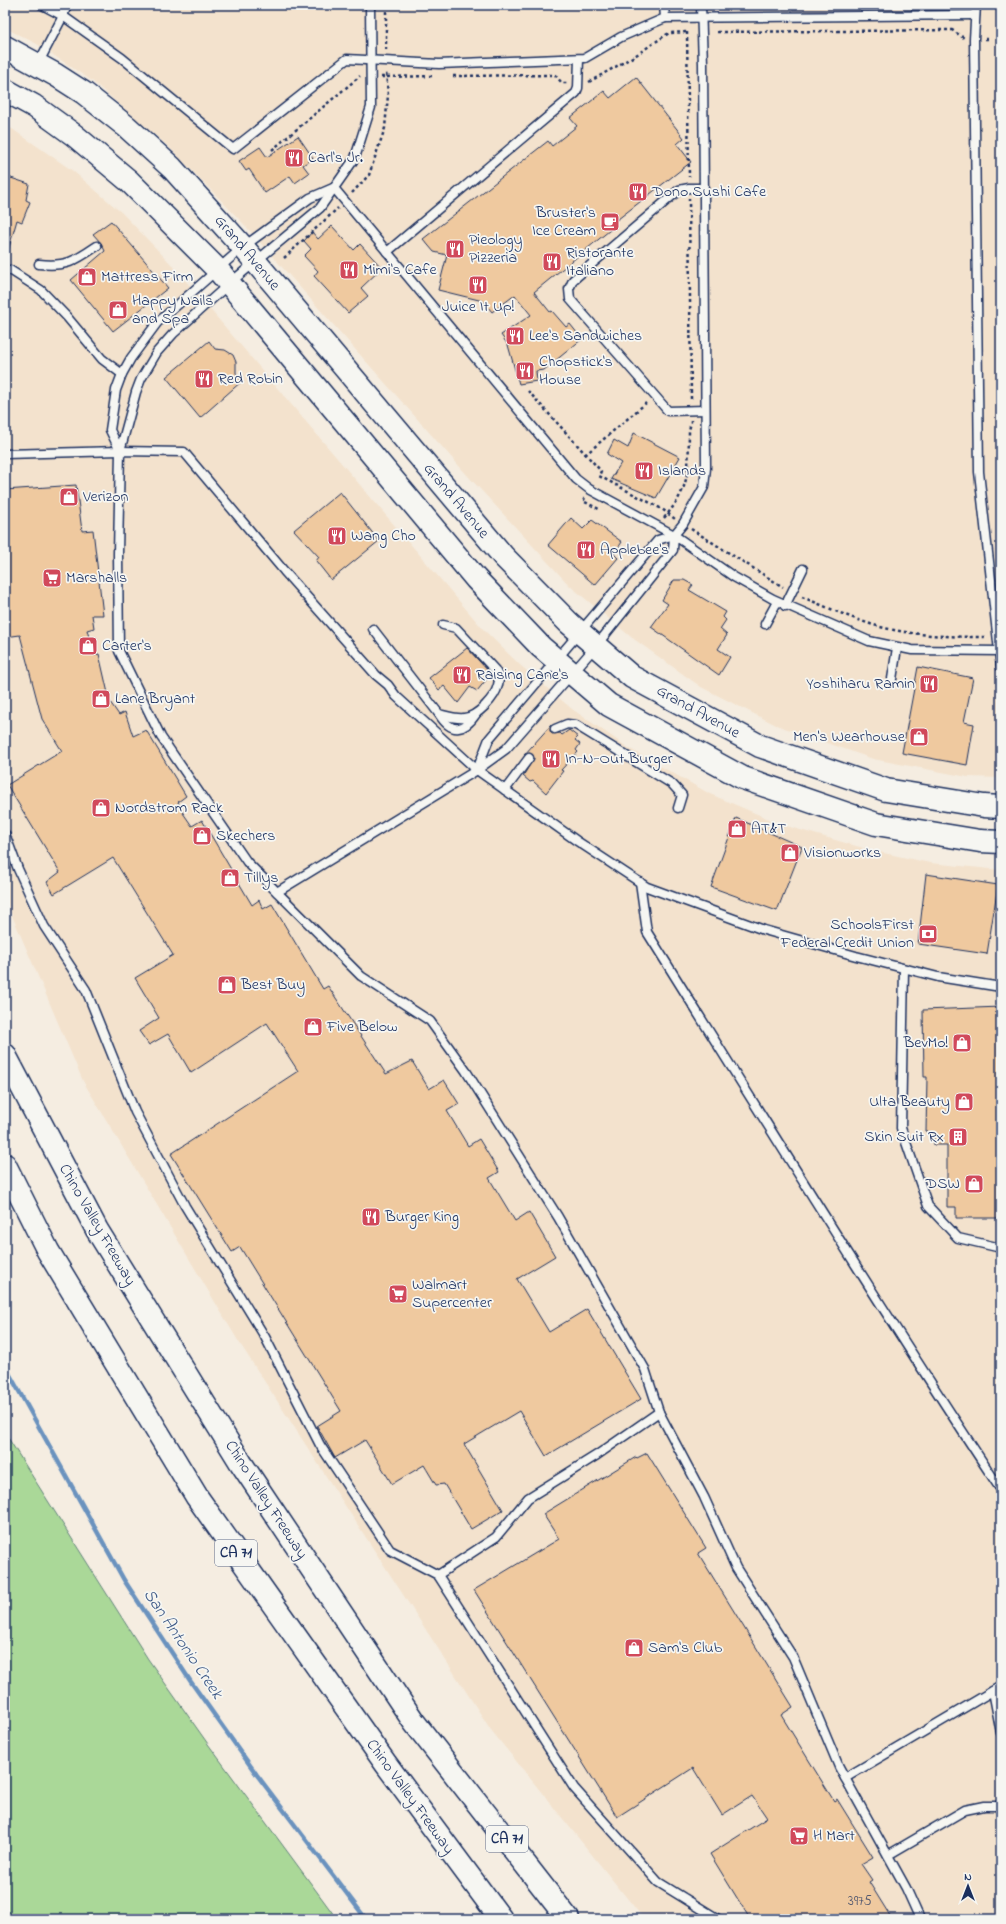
<svg xmlns="http://www.w3.org/2000/svg" width="1006" height="1924" font-family="'Indie Flower',sans-serif">
  <style>
    .built { fill: #f3e2cd }
    .green { fill: #aad898; stroke: #62847b }
    .lines { fill: none; stroke-linecap: round; stroke-linejoin: round }
    .stream { stroke: #6b92be; stroke-width: 4.5 }
    .building { fill: #efc99f; stroke: #1b2f5e }
    .service-casing { stroke: #1b2f5e; stroke-width: 11 }
    .primary-casing { stroke: #1b2f5e; stroke-width: 25 }
    .motorway-casing { stroke: #1b2f5e; stroke-width: 25 }
    .path { stroke: #1b2f5e; stroke-width: 2.5; stroke-dasharray: 3 3; stroke-linecap: butt }
    .service { stroke: #f6f6f2; stroke-width: 8 }
    .primary { stroke: #f6f6f2; stroke-width: 22 }
    .motorway { stroke: #f6f6f2; stroke-width: 22 }
    .labels { text-anchor: middle; dominant-baseline: central; stroke-width: 3.5; stroke-linejoin: round; paint-order: stroke }
    .number-label { font-size: 14px; fill: #50566e }
    .shield { fill: #f6f6f2; stroke: #5d6b8a; stroke-width: 1 }
    .shield-label { font-size: 15px; font-weight: bold; fill: #1b2f5e }
    .poi-label { font-size: 16px; fill: #1b2f5e; stroke: #f6f6f2; text-anchor: start }
    .street-label { font-size: 16px; fill: #1b2f5e; stroke: #f6f6f2 }
    .water-label { font-size: 17px; font-style: italic; fill: #3c5886; stroke: #f6f6f2 }
  </style>
  <rect width="100%" height="100%" fill="#f5ede1"/>
  <filter id="ink" filterUnits="userSpaceOnUse"><feTurbulence type="fractalNoise" baseFrequency=".025" numOctaves="2"/><feDisplacementMap in="SourceGraphic" scale="8" xChannelSelector="R" yChannelSelector="G"/><feConvolveMatrix kernelMatrix="1 2 1 2 8 2 1 2 1" color-interpolation-filters="sRGB"/></filter>
  <g filter="url(#ink)">
    <g class="built">
      <path d="M 5,5 L 1001,5 L 1001,778 L 968,777 L 873,759 L 776,725 L 701,687 L 631,637 L 569,585 L 468,476 L 241,221 L 169,147 L 92,81 L 37,44 L 5,28 Z"/>
      <path d="M 5,124 L 73,171 L 122,213 L 173,266 L 483,629 L 520,665 L 572,709 L 630,749 L 710,794 L 783,825 L 870,850 L 930,863 L 1001,870 L 1001,1919 L 644,1919 L 491,1730 L 237,1339 L 83,1081 L 5,899 Z"/>
    </g>
    <path class="green" d="M 5,1433 L 148,1659 L 208,1744 L 337,1919 L 5,1919 Z"/>
    <g class="lines">
      <path class="stream" d="M 5,1366 L 124,1580 L 191,1682 L 257,1775 L 366,1919"/>
    </g>
    <g class="building">
      <path d="M 636,77 L 684,138 L 677,144 L 691,162 L 613,223 L 615,226 L 534,292 L 550,312 L 552,311 L 566,327 L 570,324 L 582,339 L 544,370 L 536,371 L 537,381 L 519,384 L 508,345 L 501,335 L 531,315 L 515,295 L 492,312 L 483,301 L 438,290 L 447,255 L 434,252 L 423,239 L 548,141 L 552,146 L 577,126 L 570,118 L 604,91 L 610,98 Z"/>
      <path d="M 298,136 L 313,158 L 303,165 L 309,173 L 295,183 L 290,176 L 265,193 L 249,169 L 246,171 L 239,161 L 260,147 L 267,157 Z"/>
      <path d="M 5,176 L 29,184 L 26,200 L 30,202 L 22,222 L 17,220 L 8,251 L 5,250 Z"/>
      <path d="M 111,221 L 168,288 L 113,331 L 71,280 L 105,251 L 101,243 L 93,234 Z"/>
      <path d="M 332,226 L 354,250 L 360,244 L 382,268 L 361,288 L 368,296 L 348,313 L 314,276 L 318,271 L 304,256 L 311,249 L 304,241 L 312,232 L 318,239 Z"/>
      <path d="M 209,341 L 215,349 L 225,350 L 233,355 L 236,362 L 236,373 L 242,381 L 200,418 L 166,377 Z"/>
      <path d="M 634,433 L 680,457 L 656,498 L 611,479 L 621,463 L 607,454 L 614,440 L 628,448 Z"/>
      <path d="M 76,485 L 82,531 L 93,530 L 103,615 L 92,615 L 94,628 L 87,630 L 94,655 L 99,654 L 110,702 L 119,715 L 125,712 L 133,736 L 146,730 L 186,796 L 178,802 L 183,813 L 192,826 L 202,820 L 252,905 L 259,900 L 263,909 L 272,904 L 323,989 L 328,986 L 386,1074 L 412,1061 L 429,1089 L 444,1080 L 459,1104 L 447,1111 L 468,1146 L 479,1139 L 499,1172 L 489,1178 L 515,1221 L 529,1212 L 555,1256 L 517,1279 L 549,1332 L 587,1309 L 641,1399 L 546,1456 L 519,1411 L 464,1444 L 503,1510 L 471,1529 L 444,1484 L 436,1485 L 424,1465 L 392,1484 L 365,1440 L 335,1458 L 317,1426 L 341,1411 L 240,1247 L 232,1252 L 171,1154 L 298,1071 L 267,1023 L 191,1073 L 168,1034 L 149,1045 L 139,1031 L 159,1018 L 135,978 L 173,955 L 113,858 L 54,894 L 47,882 L 60,872 L 7,785 L 62,751 L 42,719 L 20,635 L 5,637 L 5,490 Z"/>
      <path d="M 340,492 L 379,541 L 331,580 L 316,561 L 319,557 L 294,530 Z"/>
      <path d="M 571,518 L 583,529 L 592,520 L 622,542 L 614,554 L 618,558 L 595,585 L 548,545 Z"/>
      <path d="M 674,580 L 684,580 L 693,585 L 689,590 L 726,612 L 723,617 L 726,620 L 720,629 L 727,635 L 718,649 L 730,657 L 719,675 L 651,627 L 668,604 L 662,600 Z"/>
      <path d="M 467,648 L 491,674 L 477,691 L 470,687 L 458,703 L 444,686 L 439,690 L 429,678 Z"/>
      <path d="M 918,667 L 973,678 L 964,722 L 974,724 L 967,765 L 902,753 Z"/>
      <path d="M 551,725 L 550,731 L 552,734 L 560,733 L 562,735 L 569,730 L 578,737 L 575,740 L 580,744 L 576,750 L 578,752 L 561,770 L 563,771 L 546,793 L 533,781 L 530,782 L 523,776 L 534,758 L 530,753 L 524,755 Z"/>
      <path d="M 736,818 L 802,847 L 777,911 L 711,887 Z"/>
      <path d="M 926,874 L 998,885 L 987,954 L 918,944 Z"/>
      <path d="M 1001,1007 L 1001,1218 L 956,1218 L 956,1207 L 947,1207 L 947,1145 L 934,1145 L 933,1132 L 926,1132 L 927,1077 L 924,1077 L 923,1010 Z"/>
      <path d="M 647,1453 L 706,1548 L 698,1553 L 793,1707 L 781,1715 L 834,1801 L 837,1799 L 873,1857 L 861,1864 L 872,1880 L 869,1882 L 892,1919 L 750,1919 L 710,1854 L 767,1818 L 752,1796 L 722,1815 L 693,1768 L 617,1817 L 474,1590 L 559,1539 L 543,1514 L 636,1457 L 637,1458 Z"/>
    </g>
    <g class="lines">
      <g class="service-casing">
        <g id="service">
          <path d="M 67,5 L 63,16 L 122,58 L 233,149 L 347,59 L 439,64 L 585,58 L 621,37 L 665,18 L 664,5"/>
          <path d="M 976,5 L 974,39 L 979,472 L 999,651 L 1001,651"/>
          <path d="M 665,18 L 975,15"/>
          <path d="M 38,64 L 63,16 L 42,5"/>
          <path d="M 334,188 L 576,479 L 589,489 L 674,535 L 734,577 L 773,599 L 869,641 L 912,650 L 999,651 L 1001,667"/>
          <path d="M 703,188 L 689,188 L 679,190 L 573,280 L 569,289 L 570,299 L 668,411 L 705,410"/>
          <path d="M 387,252 L 576,93 L 578,88 L 579,59"/>
          <path d="M 39,264 C 67,267 75,261 97,246"/>
          <path d="M 5,270 L 10,270 L 41,290 L 67,317 L 102,359 L 122,374"/>
          <path d="M 120,451 L 136,392 L 141,379 L 157,352 L 173,334 L 230,283 L 320,208 L 355,158 L 371,107 L 370,5"/>
          <path d="M 120,451 L 110,430 L 116,390 L 122,374 L 131,358 L 157,323 L 243,247 L 310,198 L 333,188"/>
          <path d="M 5,454 L 120,451"/>
          <path d="M 785,606 L 803,569"/>
          <path d="M 765,624 L 777,602"/>
          <path d="M 373,629 L 439,714 C 447,716 456,719 464,718 C 477,717 495,698 498,685 C 500,679 498,675 495,670 L 456,628 L 443,625"/>
          <path d="M 892,679 L 897,648"/>
          <path d="M 439,714 C 451,734 464,732 476,714"/>
          <path d="M 555,729 L 567,724 L 576,725 L 672,784 L 682,795 L 678,808"/>
          <path d="M 477,770 L 489,739 L 658,540 L 674,535 L 683,524 L 704,487 L 706,468 L 703,64 L 701,5"/>
          <path d="M 505,790 L 529,758"/>
          <path d="M 5,834 L 18,869 L 44,926 L 86,990 L 135,1112 L 185,1206 L 265,1337 L 320,1445 L 390,1550 L 438,1575"/>
          <path d="M 640,882 L 647,932 C 763,1117 878,1304 999,1487 L 1001,1487"/>
          <path d="M 277,892 L 477,770 L 506,749 L 596,646 L 673,550 L 674,535"/>
          <path d="M 904,969 L 901,1128 L 928,1206 L 958,1238 L 1001,1248"/>
          <path d="M 659,1412 L 704,1497 L 736,1568 L 793,1657 L 839,1767 L 906,1888 L 920,1919"/>
          <path d="M 993,1691 L 1001,1733"/>
          <path d="M 845,1778 L 1001,1686"/>
          <path d="M 888,1855 L 965,1810 L 984,1806 L 1001,1806"/>
          <path d="M 718,1919 L 658,1882 L 574,1788 L 438,1575 L 496,1537 L 528,1498 L 597,1455 L 659,1412 L 645,1369 L 558,1217 L 466,1071 L 430,1021 L 361,976 L 247,862 L 161,737 L 119,651 L 118,554 L 120,451 L 184,452 L 284,571 L 376,675 L 388,685 L 396,696 L 477,770 L 577,841 L 647,887 L 764,930 L 856,956 L 938,977 L 1001,987"/>
        </g>
      </g>
      <g class="primary-casing">
        <g id="primary">
          <path d="M 5,47 L 56,75 L 84,93 L 127,127 L 172,168 L 243,247 L 504,557 L 569,623 L 632,677 L 760,746 L 886,790 L 984,806 L 1001,807"/>
          <path d="M 5,90 L 34,106 L 74,135 L 129,181 L 218,270 L 476,579 L 541,647 L 609,705 L 743,778 L 876,824 L 980,841 L 1001,842"/>
        </g>
      </g>
      <g class="motorway-casing">
        <g id="motorway">
          <path d="M 5,1055 L 97,1230 L 241,1463 L 414,1722 L 568,1919"/>
          <path d="M 5,1165 L 48,1251 L 197,1497 L 386,1764 L 501,1919"/>
        </g>
      </g>
      <g class="path">
        <path d="M 386,5 L 386,51"/>
        <path d="M 687,32 L 689,177"/>
        <path d="M 717,32 L 952,30 L 964,38"/>
        <path d="M 985,39 L 990,39"/>
        <path d="M 453,76 L 555,75 L 562,83 L 568,83"/>
        <path d="M 381,77 L 434,76"/>
        <path d="M 589,82 L 636,55 L 669,33 L 688,32"/>
        <path d="M 272,150 L 360,76"/>
        <path d="M 352,193 L 369,175 L 385,128 L 388,95 L 386,72"/>
        <path d="M 689,198 L 691,399"/>
        <path d="M 284,258 L 338,208"/>
        <path d="M 528,391 L 601,471 L 599,476 L 662,509 L 675,519"/>
        <path d="M 585,455 L 646,403"/>
        <path d="M 585,498 L 583,501 L 601,510"/>
        <path d="M 664,518 C 691,487 688,471 689,432 C 689,428 691,425 691,420"/>
        <path d="M 691,529 L 783,587"/>
        <path d="M 802,597 C 832,609 862,624 894,630 C 924,636 956,637 986,637"/>
      </g>
      <use href="#service" class="service"/>
      <use href="#primary" class="primary"/>
      <use href="#motorway" class="motorway"/>
    </g>
  </g>
  <defs>
    <g id="restaurant-square" transform="scale(1)"><rect x="-9" y="-9" width="18" height="18" rx="4" fill="#d1495b" stroke="#f6f6f2"/><path d="M-5-6h1v4h1v-4h1v4h1v-4h1v5L-1.5 .5V6h-2V.5L-5-1ZM5-6V6H3V1.5H1.5Q1.5-4 5-6Z" fill="#fff"/></g>
    <g id="cafe-square" transform="scale(1)"><rect x="-9" y="-9" width="18" height="18" rx="4" fill="#d1495b" stroke="#f6f6f2"/><path d="M-5.5-4.5H6V0H3Q3 3.5 0 3.5H-2.5Q-5.5 3.5-5.5 0ZM3-3.2v2h1.7v-2ZM-6 4.5H4V6H-6Z" fill="#fff"/></g>
    <g id="shop-square" transform="scale(1)"><rect x="-9" y="-9" width="18" height="18" rx="4" fill="#d1495b" stroke="#f6f6f2"/><path d="M-5-2.5h2.3a2.7 3.5 0 0 1 5.4 0H5L5.5 6h-11ZM-1.5-2.5h3a1.5 2.3 0 0 0-3 0Z" fill="#fff"/></g>
    <g id="supermarket-square" transform="scale(1)"><rect x="-9" y="-9" width="18" height="18" rx="4" fill="#d1495b" stroke="#f6f6f2"/><path d="M-6-5.5h2.5l.6 2H6L4.5 2H-2.5L-4.4-4H-6ZM-1.5 3.2a1.3 1.3 0 1 0 .1 0ZM3 3.2a1.3 1.3 0 1 0 .1 0Z" fill="#fff"/></g>
    <g id="bank-square" transform="scale(1)"><rect x="-9" y="-9" width="18" height="18" rx="4" fill="#d1495b" stroke="#f6f6f2"/><path d="M-6-4H6V4H-6ZM0-2.3a2.3 2.3 0 1 0 0 4.6a2.3 2.3 0 1 0 0-4.6Z" fill="#fff"/></g>
    <g id="building-square" transform="scale(1)"><rect x="-9" y="-9" width="18" height="18" rx="4" fill="#d1495b" stroke="#f6f6f2"/><path d="M-4-6H4V6H1V3H-1V6H-4ZM-2.5-4.3h1.7v1.8h-1.7ZM.8-4.3h1.7v1.8H.8ZM-2.5-1h1.7V.8h-1.7ZM.8-1h1.7V.8H.8Z" fill="#fff"/></g>
  </defs>
  <g fill-rule="evenodd">
    <use href="#restaurant-square" x="294" y="158"/>
    <use href="#restaurant-square" x="638" y="192"/>
    <use href="#cafe-square" x="610" y="222"/>
    <use href="#restaurant-square" x="455" y="249"/>
    <use href="#restaurant-square" x="552" y="262"/>
    <use href="#restaurant-square" x="349" y="270"/>
    <use href="#shop-square" x="87" y="277"/>
    <use href="#restaurant-square" x="478" y="285"/>
    <use href="#shop-square" x="118" y="310"/>
    <use href="#restaurant-square" x="515" y="336"/>
    <use href="#restaurant-square" x="525" y="371"/>
    <use href="#restaurant-square" x="204" y="379"/>
    <use href="#restaurant-square" x="644" y="471"/>
    <use href="#shop-square" x="69" y="497"/>
    <use href="#restaurant-square" x="337" y="536"/>
    <use href="#restaurant-square" x="586" y="550"/>
    <use href="#supermarket-square" x="52" y="578"/>
    <use href="#shop-square" x="88" y="646"/>
    <use href="#restaurant-square" x="462" y="675"/>
    <use href="#restaurant-square" x="929" y="684"/>
    <use href="#shop-square" x="101" y="699"/>
    <use href="#shop-square" x="919" y="737"/>
    <use href="#restaurant-square" x="551" y="759"/>
    <use href="#shop-square" x="101" y="808"/>
    <use href="#shop-square" x="737" y="829"/>
    <use href="#shop-square" x="202" y="836"/>
    <use href="#shop-square" x="790" y="853"/>
    <use href="#shop-square" x="230" y="878"/>
    <use href="#bank-square" x="928" y="934"/>
    <use href="#shop-square" x="227" y="985"/>
    <use href="#shop-square" x="313" y="1027"/>
    <use href="#shop-square" x="962" y="1043"/>
    <use href="#shop-square" x="964" y="1102"/>
    <use href="#building-square" x="958" y="1137"/>
    <use href="#shop-square" x="974" y="1184"/>
    <use href="#restaurant-square" x="371" y="1217"/>
    <use href="#supermarket-square" x="398" y="1294"/>
    <use href="#shop-square" x="634" y="1648"/>
    <use href="#supermarket-square" x="799" y="1836"/>
  </g>
  <g class="labels">
    <g class="number-label">
      <text x="860" y="1901">3975</text>
    </g>
    <g class="shield">
      <rect x="215" y="1540" width="42" height="26" rx="3"/>
      <rect x="486" y="1826" width="42" height="26" rx="3"/>
    </g>
    <g class="shield-label">
      <text x="236" y="1553">CA 71</text>
      <text x="507" y="1839">CA 71</text>
    </g>
    <g class="poi-label">
      <text x="308" y="158">Carl's Jr.</text>
      <text x="652" y="192">Dono Sushi Cafe</text>
      <text x="596" y="213" text-anchor="end">Bruster's<tspan x="596" dy="18">Ice Cream</tspan></text>
      <text x="469" y="240">Pieology<tspan x="469" dy="18">Pizzeria</tspan></text>
      <text x="566" y="253">Ristorante<tspan x="566" dy="18">Italiano</tspan></text>
      <text x="363" y="270">Mimi's Cafe</text>
      <text x="101" y="277">Mattress Firm</text>
      <text x="132" y="301">Happy Nails<tspan x="132" dy="18">and Spa</tspan></text>
      <text x="478" y="307" text-anchor="middle">Juice It Up!</text>
      <text x="529" y="336">Lee's Sandwiches</text>
      <text x="539" y="362">Chopstick's<tspan x="539" dy="18">House</tspan></text>
      <text x="218" y="379">Red Robin</text>
      <text x="658" y="471">Islands</text>
      <text x="83" y="497">Verizon</text>
      <text x="351" y="536">Wang Cho</text>
      <text x="600" y="550">Applebee's</text>
      <text x="66" y="578">Marshalls</text>
      <text x="102" y="646">Carter's</text>
      <text x="476" y="675">Raising Cane's</text>
      <text x="915" y="684" text-anchor="end">Yoshiharu Ramin</text>
      <text x="115" y="699">Lane Bryant</text>
      <text x="905" y="737" text-anchor="end">Men's Wearhouse</text>
      <text x="565" y="759">In-N-Out Burger</text>
      <text x="115" y="808">Nordstrom Rack</text>
      <text x="751" y="829">AT&amp;T</text>
      <text x="216" y="836">Skechers</text>
      <text x="804" y="853">Visionworks</text>
      <text x="244" y="878">Tillys</text>
      <text x="914" y="925" text-anchor="end">SchoolsFirst<tspan x="914" dy="18">Federal Credit Union</tspan></text>
      <text x="241" y="985">Best Buy</text>
      <text x="327" y="1027">Five Below</text>
      <text x="948" y="1043" text-anchor="end">BevMo!</text>
      <text x="950" y="1102" text-anchor="end">Ulta Beauty</text>
      <text x="944" y="1137" text-anchor="end">Skin Suit Rx</text>
      <text x="960" y="1184" text-anchor="end">DSW</text>
      <text x="385" y="1217">Burger King</text>
      <text x="412" y="1285">Walmart<tspan x="412" dy="18">Supercenter</tspan></text>
      <text x="648" y="1648">Sam's Club</text>
      <text x="813" y="1836">H Mart</text>
    </g>
    <g class="street-label">
      <text transform="translate(247 253) rotate(50)">Grand Avenue</text>
      <text transform="translate(456 501) rotate(50)">Grand Avenue</text>
      <text transform="translate(698 712) rotate(29)">Grand Avenue</text>
      <text transform="translate(97 1225) rotate(60)">Chino Valley Freeway</text>
      <text transform="translate(266 1500) rotate(57)">Chino Valley Freeway</text>
      <text transform="translate(410 1797) rotate(54)">Chino Valley Freeway</text>
    </g>
    <g class="water-label">
      <text transform="translate(183 1644) rotate(56)">San Antonio Creek</text>
    </g>
  </g>
  <rect width="1006" height="1924" fill="none" stroke="#f6f6f2" stroke-width="20"/>
  <rect x="10" y="10" width="986" height="1904" fill="none" stroke="#1b2f5e" stroke-width="1.5" filter="url(#ink)"/>
  <g transform="translate(968 1886)" stroke="#f6f6f2" stroke-width="3" paint-order="stroke">
  <path d="M0-3L7 15L0 10L-7 15Z" fill="#1b2f5e"/>
  <text y="-6" font-size="11" font-weight="bold" text-anchor="middle" fill="#1b2f5e">N</text>
  </g>
</svg>
